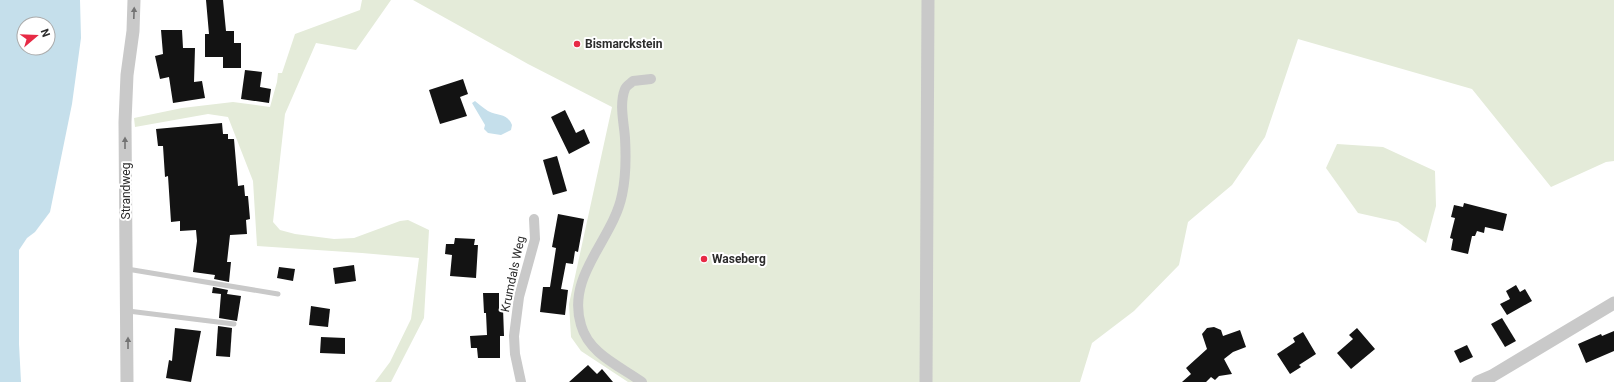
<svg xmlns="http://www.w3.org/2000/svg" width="1614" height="382" font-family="Roboto,sans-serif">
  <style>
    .green { fill: #e4ebd9 }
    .water { fill: #c5dfeb; fill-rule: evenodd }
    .building { fill: #131313 }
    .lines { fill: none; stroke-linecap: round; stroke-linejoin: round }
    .service { stroke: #c9c9c9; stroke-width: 5 }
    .minor { stroke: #c9c9c9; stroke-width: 10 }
    .tertiary { stroke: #c9c9c9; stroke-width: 13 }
    .oneway { fill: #737373 }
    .poi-dot { fill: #e72a45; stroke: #fff; stroke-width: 1.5 }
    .labels { text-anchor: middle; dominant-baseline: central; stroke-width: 4; stroke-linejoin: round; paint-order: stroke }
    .poi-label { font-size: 12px; font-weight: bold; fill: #2c2c2c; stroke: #fff; text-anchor: start }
    .street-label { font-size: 12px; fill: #2c2c2c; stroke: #fff }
  </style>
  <rect width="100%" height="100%" fill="#fff"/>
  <g class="green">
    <path d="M 362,0 L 391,0 L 356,50 L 316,43 L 285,114 L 273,222 L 280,230 L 295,234 L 334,239 L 354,238 L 400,221 L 408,220 L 429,230 L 424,318 L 391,382 L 375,382 L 390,362 L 411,319 L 419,258 L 362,253 L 257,246 L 253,181 L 228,117 L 208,114 L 135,127 L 134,118 L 182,108 L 233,102 L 270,107 L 277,82 L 278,73 L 282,73 L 295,34 L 360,10 Z"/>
    <path d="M 413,0 L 1614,0 L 1614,161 L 1606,162 L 1551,187 L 1472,89 L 1298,39 L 1265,137 L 1232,185 L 1188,222 L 1179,265 L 1134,311 L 1092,343 L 1080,382 L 628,382 L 581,351 L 571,337 L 569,304 L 612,107 L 528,64 Z"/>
    <path d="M 1337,144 L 1383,147 L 1435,171 L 1436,206 L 1426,243 L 1398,222 L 1358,213 L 1326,168 Z"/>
  </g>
  <g class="water">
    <path d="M 0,0 L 80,0 L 81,38 L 72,104 L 50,212 L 35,232 L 27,238 L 19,250 L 19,344 L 21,382 L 0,382 ZM 24,24 L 48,24 L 48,48 L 24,48 Z"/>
    <path d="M 475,101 C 479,104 483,108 488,111 C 498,116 507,113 512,125 L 511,130 L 501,135 L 488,133 L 484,129 L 485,125 L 472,103 Z"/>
  </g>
  <g class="building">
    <path d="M 206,0 L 223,0 L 226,31 L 234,31 L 234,43 L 241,43 L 241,68 L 223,68 L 223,57 L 205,57 L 205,34 L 209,34 Z"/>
    <path d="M 161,30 L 182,30 L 183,48 L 195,48 L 194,82 L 202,81 L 205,98 L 173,103 L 169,77 L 160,79 L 155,56 L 163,54 Z"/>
    <path d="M 245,70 L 262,72 L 260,87 L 271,89 L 269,103 L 241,99 Z"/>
    <path d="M 463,79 L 468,94 L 460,97 L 467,116 L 440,124 L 429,90 Z"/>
    <path d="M 565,110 L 576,133 L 584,129 L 590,143 L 569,154 L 551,117 Z"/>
    <path d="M 222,123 L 223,134 L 228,134 L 228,139 L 234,139 L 238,186 L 244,185 L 245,196 L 248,196 L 250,219 L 246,220 L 247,234 L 230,235 L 227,262 L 231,262 L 229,282 L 214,279 L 215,275 L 193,272 L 197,241 L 196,230 L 180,231 L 180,221 L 171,222 L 168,176 L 165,177 L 163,146 L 158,146 L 156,129 Z"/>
    <path d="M 557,156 L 567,191 L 553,195 L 543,160 Z"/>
    <path d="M 1464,203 L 1507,214 L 1503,231 L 1485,227 L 1484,233 L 1477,231 L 1475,236 L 1472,236 L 1468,254 L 1451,250 L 1453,239 L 1450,238 L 1455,218 L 1451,217 L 1454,205 L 1463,207 Z"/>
    <path d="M 558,214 L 584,219 L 578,252 L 575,251 L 573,264 L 566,263 L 561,289 L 568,290 L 565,315 L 540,312 L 543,287 L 550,287 L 556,248 L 552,247 Z"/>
    <path d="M 455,238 L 475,239 L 474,245 L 478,245 L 476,278 L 450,276 L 452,255 L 445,254 L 446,244 L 454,244 Z"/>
    <path d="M 354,265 L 356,281 L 335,284 L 333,268 Z"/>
    <path d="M 279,267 L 295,269 L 293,281 L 277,278 Z"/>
    <path d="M 1516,285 L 1520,292 L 1525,289 L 1532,301 L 1507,315 L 1500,304 L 1510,299 L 1506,291 Z"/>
    <path d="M 213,287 L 228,290 L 227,294 L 241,296 L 237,321 L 219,318 L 221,294 L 212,293 Z"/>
    <path d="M 483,293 L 499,293 L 499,308 L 503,308 L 504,336 L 500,336 L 500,358 L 478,358 L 477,348 L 471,348 L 470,336 L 487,335 L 486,313 L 484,313 Z"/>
    <path d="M 311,306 L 330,309 L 328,327 L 309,325 Z"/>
    <path d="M 1502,318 L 1516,341 L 1505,347 L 1491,324 Z"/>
    <path d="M 218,326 L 232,328 L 230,357 L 216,356 Z"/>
    <path d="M 1214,327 L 1221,330 L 1223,336 L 1240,330 L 1246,347 L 1233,352 L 1224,359 L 1232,374 L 1219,376 L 1215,380 L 1211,377 L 1206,382 L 1182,382 L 1191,374 L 1186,368 L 1207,349 L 1202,334 L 1207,328 Z"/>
    <path d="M 175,328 L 201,331 L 191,382 L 166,378 L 169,360 L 172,361 Z"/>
    <path d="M 1357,328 L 1375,349 L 1351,369 L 1337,353 L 1353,339 L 1349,335 Z"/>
    <path d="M 1614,331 L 1614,351 L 1586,363 L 1578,344 L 1601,334 L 1602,336 Z"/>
    <path d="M 1303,332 L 1316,354 L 1299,365 L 1301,367 L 1290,374 L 1277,354 L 1295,342 L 1293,338 Z"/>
    <path d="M 321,337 L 345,338 L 345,354 L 320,353 Z"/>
    <path d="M 1467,345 L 1473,357 L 1460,363 L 1454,351 Z"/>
    <path d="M 588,365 L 597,374 L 602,369 L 613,382 L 569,382 Z"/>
  </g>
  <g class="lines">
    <g class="service">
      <path d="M 127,269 L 278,294"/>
      <path d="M 128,311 L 234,324"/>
    </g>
    <g class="minor">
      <path d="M 521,382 L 515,354 L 514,336 L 519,297 L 535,239 L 534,219"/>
      <path d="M 642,382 C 620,366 589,354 581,325 C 566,275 613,240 622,195 C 626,177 626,156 625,138 C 624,123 619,104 625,89 C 626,86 631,83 633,81 L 651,79"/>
    </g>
    <g class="tertiary">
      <path d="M 127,382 L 125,122 L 127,75 L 133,31 L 134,0"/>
      <path d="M 926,382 L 928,0"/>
      <path d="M 1478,382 L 1492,376 L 1614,303"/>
    </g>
  </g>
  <defs><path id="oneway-solid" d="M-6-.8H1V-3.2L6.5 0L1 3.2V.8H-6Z"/></defs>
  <g class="oneway">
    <use href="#oneway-solid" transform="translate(134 13) rotate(-88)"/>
    <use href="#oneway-solid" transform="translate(125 143) rotate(-90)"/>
    <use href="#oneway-solid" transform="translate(128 343) rotate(-90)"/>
  </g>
  <g class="poi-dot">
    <circle cx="577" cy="44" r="4"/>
    <circle cx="704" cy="259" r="4"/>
  </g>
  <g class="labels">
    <g class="poi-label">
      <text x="585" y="44">Bismarckstein</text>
      <text x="712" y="259">Waseberg</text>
    </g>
    <g class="street-label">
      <text transform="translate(126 191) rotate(-90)">Strandweg</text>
      <text transform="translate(513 274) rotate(-78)">Krumdals Weg</text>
    </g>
  </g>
  <g transform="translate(36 36) rotate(71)"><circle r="19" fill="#ffffff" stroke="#ababab"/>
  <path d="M0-3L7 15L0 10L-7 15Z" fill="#e72a45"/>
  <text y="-6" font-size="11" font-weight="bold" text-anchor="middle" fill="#2c2c2c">N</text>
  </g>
</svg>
